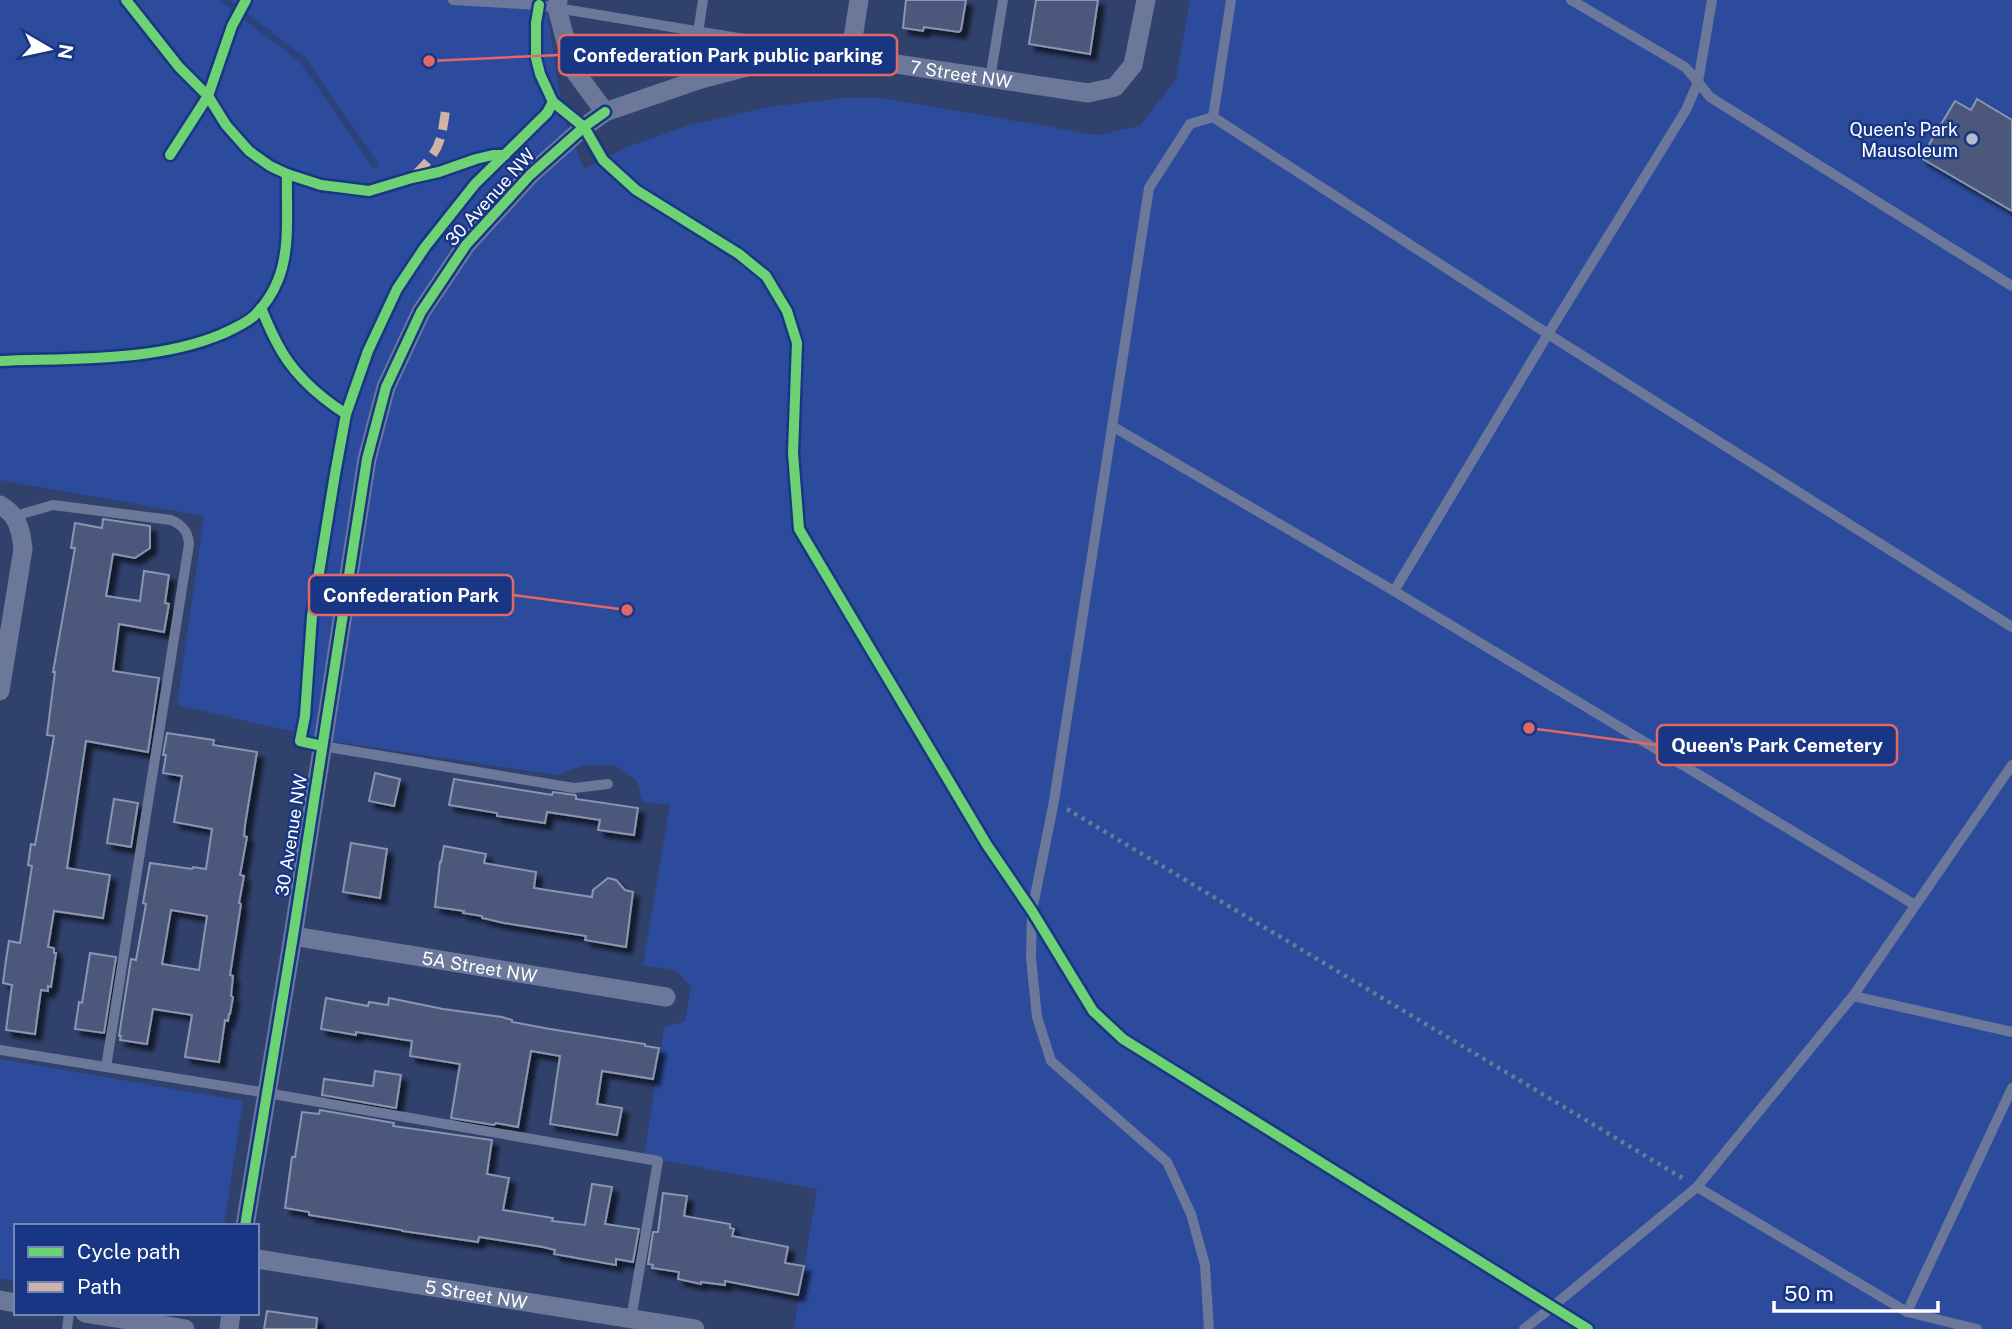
<svg xmlns="http://www.w3.org/2000/svg" width="2012" height="1329" font-family="'Public Sans',sans-serif">
  <style>
    .green { fill: #2c4b9c }
    .lines { fill: none; stroke-linecap: round; stroke-linejoin: round }
    .stream { stroke: #2b427b; stroke-width: 7 }
    .building { fill: #4b597b; stroke: #8a95b0; stroke-width: 2; fill-rule: evenodd; filter: url(#shadow) }
    .path { stroke: #6c789a; stroke-width: 4.5; stroke-dasharray: 3.5 5; stroke-linecap: butt }
    .service { stroke: #6c789a; stroke-width: 10 }
    .minor { stroke: #6c789a; stroke-width: 19 }
    .quiet { stroke: #ceb3a9; stroke-width: 9; stroke-dasharray: 18 9; stroke-linecap: butt }
    .cycleway-casing { stroke: #183684; stroke-width: 15 }
    .cycleway { stroke: #6cd273; stroke-width: 10 }
    .poi-dot { fill: #b7bccc; stroke: #183684; stroke-width: 2.5 }
    .labels { text-anchor: middle; dominant-baseline: central; stroke-width: 5; stroke-linejoin: round; paint-order: stroke }
    .street-label { font-size: 18px; fill: #fff; stroke: #183684 }
    .poi-label { font-size: 18px; fill: #fff; stroke: #183684; text-anchor: end }
    .leader { fill: none; stroke: #e26868; stroke-width: 2.5 }
    .callout-dot { fill: #e26868; stroke: #183684; stroke-width: 2.5 }
    .callout { fill: #183684; stroke: #e26868; stroke-width: 2.5 }
    .callout-label { font-size: 19px; text-anchor: middle; font-weight: bold; fill: #fff }
  </style>
  <defs>
    <filter id="shadow"><feDropShadow dx="6" dy="6" stdDeviation="2" flood-color="#0009"/></filter>
  </defs>
  <rect width="100%" height="100%" fill="#30416c"/>
  <g class="green">
    <path d="M 0,0 L 545,0 L 563,114 L 584,169 L 629,146 L 690,125 L 769,107 L 841,98 L 882,98 L 1097,135 L 1140,126 L 1176,79 L 1190,0 L 2012,0 L 2012,1329 L 794,1329 L 817,1189 L 644,1157 L 664,1027 L 685,1021 L 691,987 L 676,970 L 643,965 L 670,805 L 643,802 L 637,781 L 615,765 L 585,765 L 556,775 L 338,742 L 177,705 L 204,516 L 0,480 Z"/>
    <path d="M 0,1059 L 243,1101 L 224,1226 L 16,1226 L 16,1281 L 0,1278 Z"/>
  </g>
  <g class="lines">
    <path class="stream" d="M 224,0 L 303,60 L 375,165"/>
  </g>
  <g class="building">
    <path d="M 906,0 L 966,0 L 961,30 L 959,32 L 924,27 L 923,31 L 903,28 Z"/>
    <path d="M 1036,0 L 1098,0 L 1090,54 L 1029,44 Z"/>
    <path d="M 1977,99 L 2012,120 L 2012,211 L 1921,158 L 1955,101 L 1971,110 Z"/>
    <path d="M 103,519 L 150,526 L 150,548 L 135,558 L 113,554 L 106,596 L 140,601 L 144,571 L 169,575 L 165,603 L 169,604 L 164,632 L 119,624 L 113,671 L 159,678 L 148,752 L 86,741 L 67,868 L 110,875 L 103,918 L 54,911 L 48,947 L 54,948 L 54,953 L 56,953 L 51,987 L 48,986 L 48,991 L 41,990 L 35,1034 L 6,1030 L 12,985 L 3,983 L 6,960 L 9,941 L 20,943 L 32,866 L 28,865 L 31,844 L 35,845 L 46,783 L 54,736 L 47,735 L 55,672 L 53,672 L 75,548 L 71,548 L 75,523 L 102,528 Z"/>
    <path d="M 167,733 L 214,740 L 213,745 L 257,752 L 245,825 L 244,836 L 247,837 L 240,875 L 244,876 L 239,903 L 241,904 L 230,975 L 233,976 L 231,996 L 233,997 L 230,1014 L 229,1014 L 228,1021 L 225,1020 L 219,1062 L 185,1057 L 192,1015 L 153,1009 L 147,1044 L 120,1040 L 121,1036 L 119,1036 L 131,959 L 136,960 L 146,904 L 143,903 L 150,863 L 192,869 L 193,867 L 206,869 L 212,829 L 174,822 L 182,776 L 163,773 L 166,755 L 163,755 ZM 171,910 L 207,916 L 199,970 L 162,964 Z"/>
    <path d="M 375,773 L 400,779 L 394,806 L 369,801 Z"/>
    <path d="M 454,779 L 552,795 L 553,792 L 575,795 L 576,796 L 576,799 L 638,808 L 634,835 L 598,830 L 600,820 L 547,812 L 545,823 L 497,816 L 497,813 L 449,805 Z"/>
    <path d="M 114,799 L 138,803 L 131,847 L 107,843 Z"/>
    <path d="M 351,843 L 387,849 L 380,898 L 343,892 Z"/>
    <path d="M 444,846 L 486,854 L 484,863 L 536,872 L 534,888 L 592,897 L 593,890 L 608,878 L 616,880 L 625,890 L 633,892 L 626,947 L 585,940 L 586,936 L 504,923 L 482,918 L 482,916 L 463,913 L 464,911 L 435,907 L 440,862 L 441,862 Z"/>
    <path d="M 90,953 L 116,957 L 104,1033 L 75,1029 L 79,1002 L 82,1003 Z"/>
    <path d="M 326,998 L 368,1006 L 369,1002 L 388,1005 L 389,998 L 443,1009 L 502,1017 L 512,1020 L 512,1022 L 550,1029 L 645,1044 L 645,1046 L 659,1048 L 653,1079 L 602,1071 L 597,1104 L 622,1108 L 617,1135 L 550,1124 L 560,1056 L 531,1051 L 518,1127 L 496,1123 L 494,1125 L 451,1118 L 460,1064 L 410,1056 L 412,1041 L 356,1032 L 356,1035 L 321,1029 Z"/>
    <path d="M 375,1071 L 401,1075 L 396,1108 L 322,1095 L 324,1079 L 373,1086 Z"/>
    <path d="M 320,1110 L 394,1123 L 393,1126 L 492,1140 L 487,1174 L 509,1178 L 503,1210 L 553,1218 L 552,1221 L 585,1225 L 592,1184 L 612,1187 L 605,1224 L 639,1229 L 633,1262 L 616,1259 L 616,1265 L 554,1254 L 555,1250 L 543,1247 L 479,1237 L 478,1242 L 402,1231 L 402,1230 L 309,1215 L 309,1212 L 285,1208 L 292,1157 L 295,1157 L 302,1112 L 319,1114 Z"/>
    <path d="M 663,1193 L 687,1196 L 684,1216 L 730,1224 L 730,1228 L 734,1229 L 732,1236 L 788,1247 L 785,1263 L 804,1266 L 798,1295 L 725,1281 L 725,1285 L 701,1282 L 701,1284 L 678,1279 L 679,1272 L 652,1268 L 653,1265 L 648,1264 L 653,1232 L 658,1232 Z"/>
    <path d="M 267,1311 L 317,1318 L 316,1329 L 264,1329 Z"/>
  </g>
  <g class="lines">
    <path class="path" d="M 1067,809 L 1684,1179"/>
    <g class="service">
      <path d="M 453,0 L 539,5 L 756,41"/>
      <path d="M 1571,0 L 1685,67 L 1698,82"/>
      <path d="M 698,33 L 703,0"/>
      <path d="M 990,79 L 1003,0"/>
      <path d="M 1698,82 L 1712,0"/>
      <path d="M 1213,117 L 1231,0"/>
      <path d="M 1112,426 L 1394,591 L 1915,905"/>
      <path d="M 15,516 L 53,505 L 171,520 C 183,525 188,532 189,544 L 106,1067"/>
      <path d="M 1394,591 L 1548,334 L 1686,110 L 1698,82 L 1710,97 L 2012,286"/>
      <path d="M 322,746 L 574,788 L 608,784"/>
      <path d="M 1853,996 L 2012,1032"/>
      <path d="M 0,1050 L 267,1093 L 658,1161 L 631,1319"/>
      <path d="M 1697,1187 L 1907,1312 L 1977,1329"/>
      <path d="M 1907,1312 L 2012,1088"/>
      <path d="M 67,1329 L 69,1313"/>
      <path d="M 1209,1329 L 1205,1265 L 1191,1214 L 1167,1162 L 1051,1061 L 1037,1017 L 1031,958 L 1032,911 L 1054,801 L 1149,188 L 1190,124 L 1213,117 L 1548,334 L 2012,627"/>
      <path d="M 1524,1329 L 1552,1307 L 1697,1187 L 1853,996 L 2012,765"/>
    </g>
    <g class="minor">
      <path d="M 558,0 L 557,8 L 573,69 L 605,112"/>
      <path d="M 850,57 L 859,0"/>
      <path d="M 0,505 C 18,515 21,530 23,549 L 0,691"/>
      <path id="s1" d="M 293,936 L 666,997"/>
      <path id="s2" d="M 245,1226 L 293,936 L 367,459 L 386,387 L 421,312 L 466,245 L 530,175 L 584,127 L 605,112 L 701,79 L 773,60 L 850,57 L 1088,93 L 1115,87 L 1133,65 L 1146,0"/>
      <path id="s3" d="M 257,1259 L 695,1329"/>
      <path d="M 0,1300 L 16,1303"/>
      <path d="M 85,1313 L 185,1329"/>
      <path d="M 229,1329 L 231,1313"/>
    </g>
    <path class="quiet" d="M 415,175 C 441,149 441,142 446,107"/>
    <g class="cycleway-casing">
      <g id="cycleway">
        <path d="M 126,0 L 179,67 L 208,96 L 226,125 L 249,151 L 270,166 L 287,174 L 321,185 L 369,191 L 412,178 L 439,172 L 476,159 L 493,155 L 505,155"/>
        <path d="M 539,5 L 536,23 L 536,58 L 540,74 L 553,102 L 584,127 L 603,160 L 636,190 L 739,254 L 766,276 L 787,311 L 797,343 L 793,453 L 799,529 L 987,845 L 1032,911 L 1093,1011 L 1123,1039 L 1588,1329"/>
        <path d="M 170,155 L 208,96 L 232,26 L 246,0"/>
        <path d="M 261,308 C 266,320 271,332 277,343 C 292,373 318,396 346,414"/>
        <path d="M 0,361 C 72,358 156,362 222,334 C 233,329 245,324 254,316 C 264,306 273,293 278,280 C 291,248 286,208 287,174"/>
        <path d="M 322,746 L 300,741 L 305,716 L 312,616 L 335,474 L 346,414 L 368,351 L 397,289 L 425,247 L 475,184 L 547,113 L 553,102"/>
        <path d="M 245,1226 L 293,936 L 367,459 L 386,387 L 421,312 L 466,245 L 530,175 L 584,127 L 605,112"/>
      </g>
    </g>
    <use href="#cycleway" class="cycleway"/>
  </g>
  <circle class="poi-dot" cx="1972" cy="139" r="7"/>
  <g class="labels">
    <g class="street-label">
      <text stroke="none"><textPath href="#s2" startOffset="1573">7 Street NW</textPath></text>
      <text transform="translate(490 197) rotate(-48)">30 Avenue NW</text>
      <text transform="translate(291 835) rotate(-81)">30 Avenue NW</text>
      <text stroke="none"><textPath href="#s1" startOffset="189">5A Street NW</textPath></text>
      <text stroke="none"><textPath href="#s3" startOffset="222">5 Street NW</textPath></text>
    </g>
    <g class="poi-label">
      <text x="1958" y="129">Queen's Park<tspan x="1958" dy="21">Mausoleum</tspan></text>
    </g>
  </g>
  <path class="leader" d="M429 61L559 55M627 610L513 595M1529 728L1657 745"/>
  <g class="callout-dot">
    <circle cx="429" cy="61" r="7"/>
    <circle cx="627" cy="610" r="7"/>
    <circle cx="1529" cy="728" r="7"/>
  </g>
  <g class="callout">
    <rect x="559" y="35" width="338" height="40" rx="7"/>
    <rect x="309" y="575" width="204" height="40" rx="7"/>
    <rect x="1657" y="725" width="240" height="40" rx="7"/>
  </g>
  <g class="callout-label">
    <text x="728" y="62">Confederation Park public parking</text>
    <text x="411" y="602">Confederation Park</text>
    <text x="1777" y="752">Queen's Park Cemetery</text>
  </g>
  <rect x="14" y="1224" width="245" height="91" fill="#183684" stroke="#7486b5" stroke-width="2"/>
  <rect x="28" y="1247" width="35" height="10" fill="#6cd273" stroke="#7486b5" stroke-width="2"/>
  <text x="77" y="1259" font-size="21" fill="#ffffff">Cycle path</text>
  <rect x="28" y="1282" width="35" height="10" fill="#ceb3a9" stroke="#7486b5" stroke-width="2"/>
  <text x="77" y="1294" font-size="21" fill="#ffffff">Path</text>
  <g transform="translate(49 49) rotate(99)" stroke="#183684" stroke-width="5" paint-order="stroke">
  <path d="M0-5L12 26L0 18L-12 26Z" fill="#ffffff"/>
  <text y="-10" font-size="19" font-weight="bold" text-anchor="middle" fill="#ffffff">N</text>
  </g>
  <path d="M1774 1301v10h164v-10" fill="none" stroke="#ffffff" stroke-width="3.5"/>
  <text x="1784" y="1301" font-size="21" fill="#ffffff" stroke="#183684" stroke-width="5" paint-order="stroke">50 m</text>
</svg>
